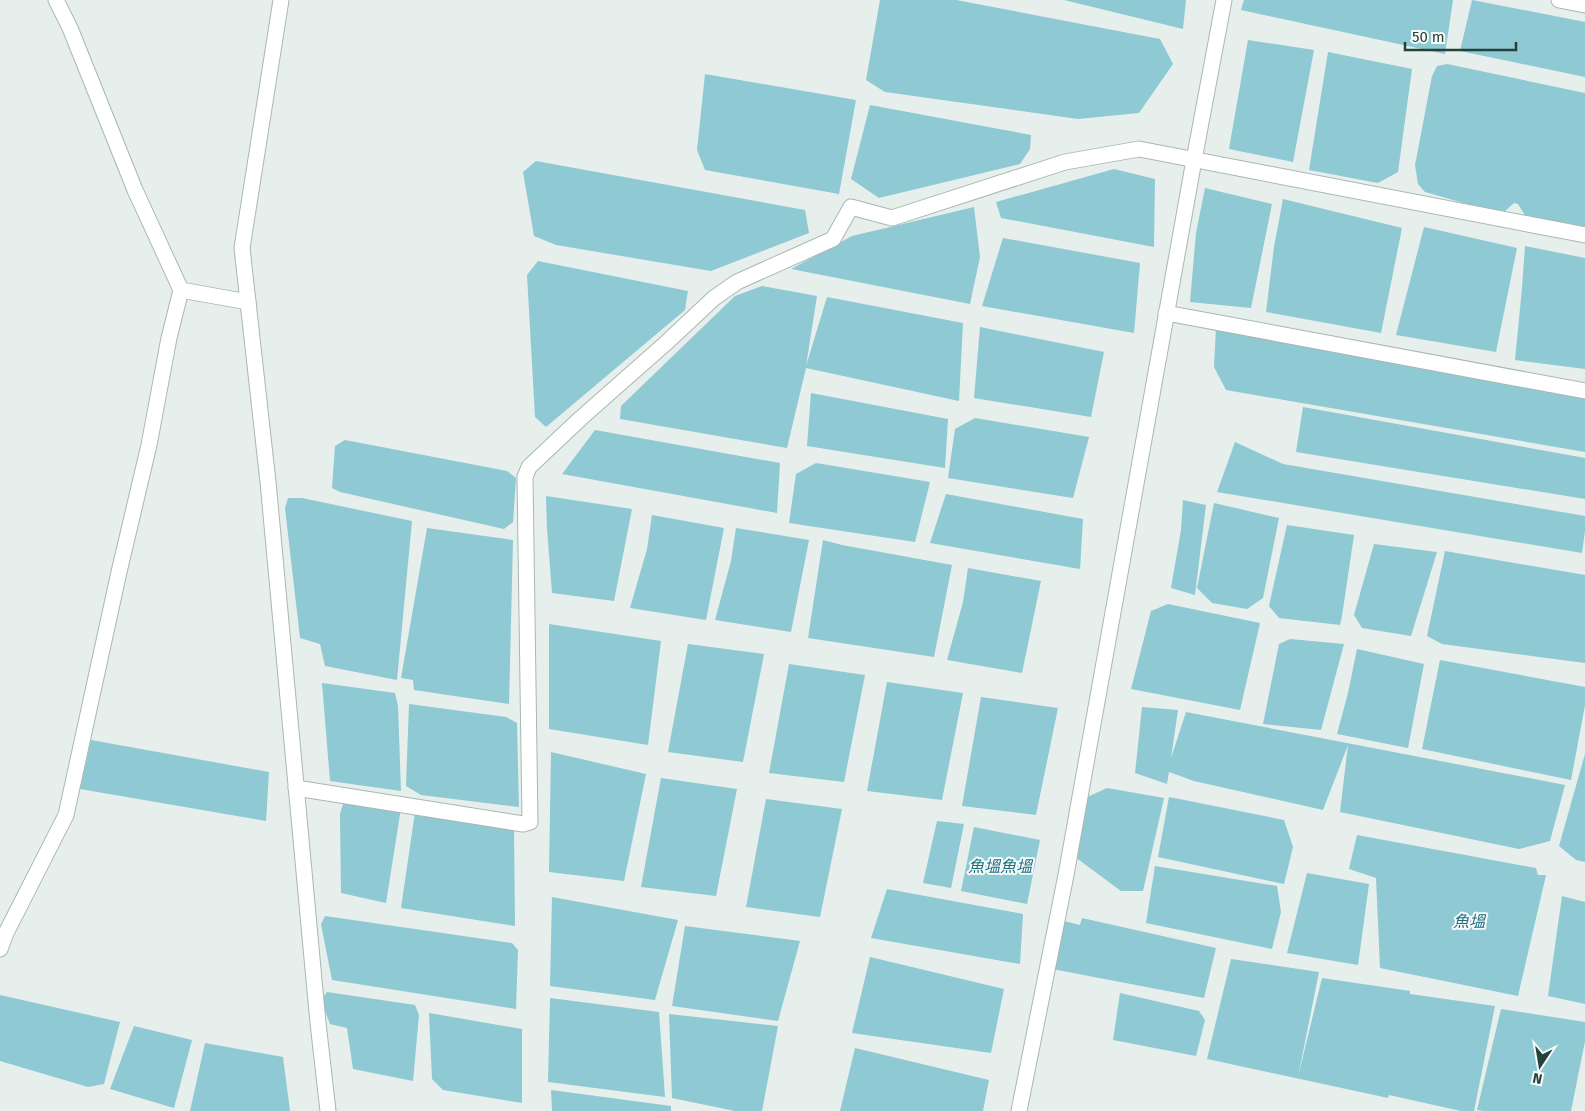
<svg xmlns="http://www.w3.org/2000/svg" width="1585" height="1111" font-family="'Fira Sans','Noto Sans TC',sans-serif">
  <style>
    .water { fill: #8ec9d4 }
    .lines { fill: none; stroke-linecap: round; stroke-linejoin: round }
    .minor-casing { stroke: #a8b8b2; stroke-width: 17 }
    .minor { stroke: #fff; stroke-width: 15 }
    .labels { text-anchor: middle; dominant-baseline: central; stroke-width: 4; stroke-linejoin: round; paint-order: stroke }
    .water-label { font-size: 16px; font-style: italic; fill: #1c6f80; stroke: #f7fbf9 }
  </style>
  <rect width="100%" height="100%" fill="#e6efeb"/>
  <g class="water">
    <path d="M 880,0 L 956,0 L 1160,39 L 1173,64 L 1139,113 L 1078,119 L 885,92 L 866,80 Z"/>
    <path d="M 1064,0 L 1186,0 L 1183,29 Z"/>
    <path d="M 1244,0 L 1453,0 L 1445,54 L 1241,10 Z"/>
    <path d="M 1472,0 L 1585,22 L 1585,77 L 1460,51 Z"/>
    <path d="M 1248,40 L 1314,50 L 1293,162 L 1229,149 Z"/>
    <path d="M 1328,52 L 1412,69 L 1398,172 L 1378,183 L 1309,170 Z"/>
    <path d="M 1447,64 L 1585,93 L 1585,226 L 1574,227 L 1526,217 L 1518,204 L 1514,203 L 1505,211 L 1481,208 L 1425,192 L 1418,184 L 1415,165 L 1432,76 L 1437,66 Z"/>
    <path d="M 705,74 L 856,100 L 839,194 L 705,170 L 697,150 Z"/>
    <path d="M 870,105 L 1031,135 L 1030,149 L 1020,164 L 879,198 L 851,179 Z"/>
    <path d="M 536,161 L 805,210 L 809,233 L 711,271 L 556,245 L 534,236 L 523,172 Z"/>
    <path d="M 1114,169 L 1155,179 L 1154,247 L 1001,218 L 996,202 Z"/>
    <path d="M 1205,188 L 1272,204 L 1251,308 L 1190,302 L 1196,233 Z"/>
    <path d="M 1283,199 L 1402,228 L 1381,333 L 1266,312 L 1274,247 Z"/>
    <path d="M 974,207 L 980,257 L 970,304 L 791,269 L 852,236 Z"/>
    <path d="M 1424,227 L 1517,248 L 1496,352 L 1396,335 Z"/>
    <path d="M 1003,238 L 1140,263 L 1134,333 L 982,306 Z"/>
    <path d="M 1525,246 L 1585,258 L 1585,369 L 1515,360 L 1522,288 Z"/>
    <path d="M 538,261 L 688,291 L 685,310 L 546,427 L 535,417 L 527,275 Z"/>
    <path d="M 762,286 L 817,296 L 806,366 L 827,297 L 963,323 L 959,401 L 806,368 L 787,448 L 620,419 L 621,406 L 735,296 Z"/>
    <path d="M 980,327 L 1104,352 L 1091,417 L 974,398 Z"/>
    <path d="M 1216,328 L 1585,396 L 1585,452 L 1226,390 L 1214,367 Z"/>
    <path d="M 811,393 L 948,419 L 945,468 L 807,446 Z"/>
    <path d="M 1303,407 L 1585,458 L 1585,499 L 1296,452 Z"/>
    <path d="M 975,418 L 1089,437 L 1073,498 L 948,478 L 955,429 Z"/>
    <path d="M 595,430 L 780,463 L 777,513 L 562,474 Z"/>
    <path d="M 345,440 L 507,471 L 516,478 L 513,522 L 504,529 L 340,492 L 332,488 L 335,446 Z"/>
    <path d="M 1235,442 L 1283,464 L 1585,516 L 1585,531 L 1582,553 L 1217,492 Z"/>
    <path d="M 816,463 L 930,482 L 915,542 L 789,523 L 796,474 Z"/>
    <path d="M 946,494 L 1083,519 L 1080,569 L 930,543 Z"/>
    <path d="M 546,496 L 632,509 L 614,601 L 552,593 L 547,529 Z"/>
    <path d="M 288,498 L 302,498 L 412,521 L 397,680 L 325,666 L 320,644 L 300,638 L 285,508 Z"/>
    <path d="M 1183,500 L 1206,505 L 1195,595 L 1171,588 L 1181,530 Z"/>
    <path d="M 1214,503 L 1279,518 L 1263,598 L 1247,609 L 1212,603 L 1197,588 Z"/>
    <path d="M 652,515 L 724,528 L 706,620 L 630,608 L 647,549 Z"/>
    <path d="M 1287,525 L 1354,535 L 1342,616 L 1340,625 L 1279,618 L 1269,606 Z"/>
    <path d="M 427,528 L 513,540 L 509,704 L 414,690 L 413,680 L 401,678 Z"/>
    <path d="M 736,528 L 809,540 L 791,632 L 715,620 L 731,561 Z"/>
    <path d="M 823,540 L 842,545 L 952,565 L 934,657 L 808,638 Z"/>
    <path d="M 1374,544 L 1437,552 L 1411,636 L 1362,628 L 1354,615 Z"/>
    <path d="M 1445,551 L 1585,575 L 1585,663 L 1442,644 L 1427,636 Z"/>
    <path d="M 968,568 L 1041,581 L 1022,673 L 947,660 L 963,602 Z"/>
    <path d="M 1168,604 L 1260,623 L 1240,710 L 1131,689 L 1151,611 Z"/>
    <path d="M 549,624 L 661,641 L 648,745 L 549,729 Z"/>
    <path d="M 1290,639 L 1344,644 L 1321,730 L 1263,724 L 1279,644 Z"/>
    <path d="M 688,644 L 764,654 L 743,762 L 668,752 Z"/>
    <path d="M 1357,649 L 1424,664 L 1408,748 L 1337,734 L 1348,693 Z"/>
    <path d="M 1440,660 L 1585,687 L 1585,705 L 1571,780 L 1422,749 Z"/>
    <path d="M 789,664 L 865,675 L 844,782 L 769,773 Z"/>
    <path d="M 887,682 L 963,693 L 942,800 L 867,791 Z"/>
    <path d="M 322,683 L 395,693 L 398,706 L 401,791 L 330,781 Z"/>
    <path d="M 981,697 L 1058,708 L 1036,815 L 962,806 Z"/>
    <path d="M 409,704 L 506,717 L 517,723 L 519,807 L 421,795 L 406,786 Z"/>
    <path d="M 1142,707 L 1178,710 L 1171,758 L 1186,712 L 1565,785 L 1550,841 L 1519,849 L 1340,812 L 1348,745 L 1323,810 L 1194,781 L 1169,772 L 1167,784 L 1135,773 Z"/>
    <path d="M 91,740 L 269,772 L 266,821 L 80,789 Z"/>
    <path d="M 551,752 L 646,774 L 624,881 L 549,872 Z"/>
    <path d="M 1585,754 L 1585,862 L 1576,860 L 1559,846 Z"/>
    <path d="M 661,778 L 737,789 L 716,896 L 641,887 Z"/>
    <path d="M 1107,788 L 1164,798 L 1143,891 L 1121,891 L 1075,857 L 1085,798 Z"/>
    <path d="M 1169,797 L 1284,820 L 1293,847 L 1284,884 L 1158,857 Z"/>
    <path d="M 345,798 L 401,808 L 386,903 L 341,893 L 340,814 Z"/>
    <path d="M 766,799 L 842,809 L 820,917 L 746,907 Z"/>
    <path d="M 415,812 L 514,828 L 515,926 L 401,908 Z"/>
    <path d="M 937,821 L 964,824 L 951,888 L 923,883 Z"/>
    <path d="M 974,827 L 1040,840 L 1027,904 L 961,891 Z"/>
    <path d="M 1357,835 L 1536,868 L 1538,875 L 1546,875 L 1518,996 L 1380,968 L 1376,878 L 1349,869 Z"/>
    <path d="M 1155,866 L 1277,886 L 1281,912 L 1272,949 L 1146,923 Z"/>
    <path d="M 1307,873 L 1369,884 L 1358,965 L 1287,953 Z"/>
    <path d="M 887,889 L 1023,914 L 1020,964 L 871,938 Z"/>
    <path d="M 1562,896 L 1585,902 L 1585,1004 L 1548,996 Z"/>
    <path d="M 552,897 L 678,920 L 655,1000 L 550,986 Z"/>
    <path d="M 325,916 L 512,943 L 518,950 L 516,1009 L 332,980 L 321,924 Z"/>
    <path d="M 1082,918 L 1216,948 L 1204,998 L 1052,969 L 1060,920 L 1080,925 Z"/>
    <path d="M 685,926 L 800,941 L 778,1021 L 672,1006 Z"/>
    <path d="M 870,957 L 1004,989 L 991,1053 L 852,1033 Z"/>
    <path d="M 1231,959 L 1319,972 L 1298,1077 L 1322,978 L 1410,991 L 1410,994 L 1495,1006 L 1474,1111 L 1461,1111 L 1389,1095 L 1388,1098 L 1207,1059 Z"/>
    <path d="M 327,992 L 415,1005 L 419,1015 L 413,1081 L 353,1069 L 347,1028 L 330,1024 L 321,1000 Z"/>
    <path d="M 1120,993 L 1199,1011 L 1205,1020 L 1196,1056 L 1113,1040 Z"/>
    <path d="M 0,995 L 120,1022 L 104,1084 L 88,1087 L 0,1061 Z"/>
    <path d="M 550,998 L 659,1012 L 665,1097 L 548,1082 Z"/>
    <path d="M 1501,1009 L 1585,1022 L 1585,1041 L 1571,1111 L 1484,1111 L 1477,1110 Z"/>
    <path d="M 429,1013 L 522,1029 L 522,1103 L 443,1090 L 432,1079 Z"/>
    <path d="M 669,1014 L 778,1026 L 762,1111 L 735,1111 L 672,1098 Z"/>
    <path d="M 134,1026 L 192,1040 L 174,1108 L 110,1089 Z"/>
    <path d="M 205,1043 L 283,1057 L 290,1111 L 190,1111 Z"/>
    <path d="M 855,1048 L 989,1080 L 983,1111 L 840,1111 Z"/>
    <path d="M 551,1090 L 671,1106 L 671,1111 L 552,1111 Z"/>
  </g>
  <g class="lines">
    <g class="minor-casing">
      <g id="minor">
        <path d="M 56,0 L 70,28 L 135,190 L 181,290"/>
        <path d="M 281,0 L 242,248 L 268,482 L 318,1023 L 328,1111"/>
        <path d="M 1559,0 L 1585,5"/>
        <path d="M 1166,313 L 1585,391"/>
        <path d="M 296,788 L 523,824 L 530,822 L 525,477 L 529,467 L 581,418 L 666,343 L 714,298 L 737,282 L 833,239 L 851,207 L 892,218 L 1065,162 L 1139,149 L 1585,235"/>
        <path d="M 0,949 L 6,933 L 66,815 L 119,572 L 149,445 L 169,338 L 181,290 L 248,302"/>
        <path d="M 1019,1111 L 1066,875 L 1194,160 L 1224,0"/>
      </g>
    </g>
    <use href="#minor" class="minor"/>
  </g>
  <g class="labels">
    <g class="water-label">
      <text x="1000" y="866">魚塭魚塭</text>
      <text x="1469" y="921">魚塭</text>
    </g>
  </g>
  <g transform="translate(1540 1066) rotate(192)" stroke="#f7fbf9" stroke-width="4" paint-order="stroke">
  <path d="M0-4L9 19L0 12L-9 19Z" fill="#24423a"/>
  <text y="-8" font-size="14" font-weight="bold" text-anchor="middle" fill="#24423a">N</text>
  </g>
  <path d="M1405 42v8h111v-8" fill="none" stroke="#24423a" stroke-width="2.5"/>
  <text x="1412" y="42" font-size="15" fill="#24423a" stroke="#f7fbf9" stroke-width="4" paint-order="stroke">50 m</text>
</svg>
